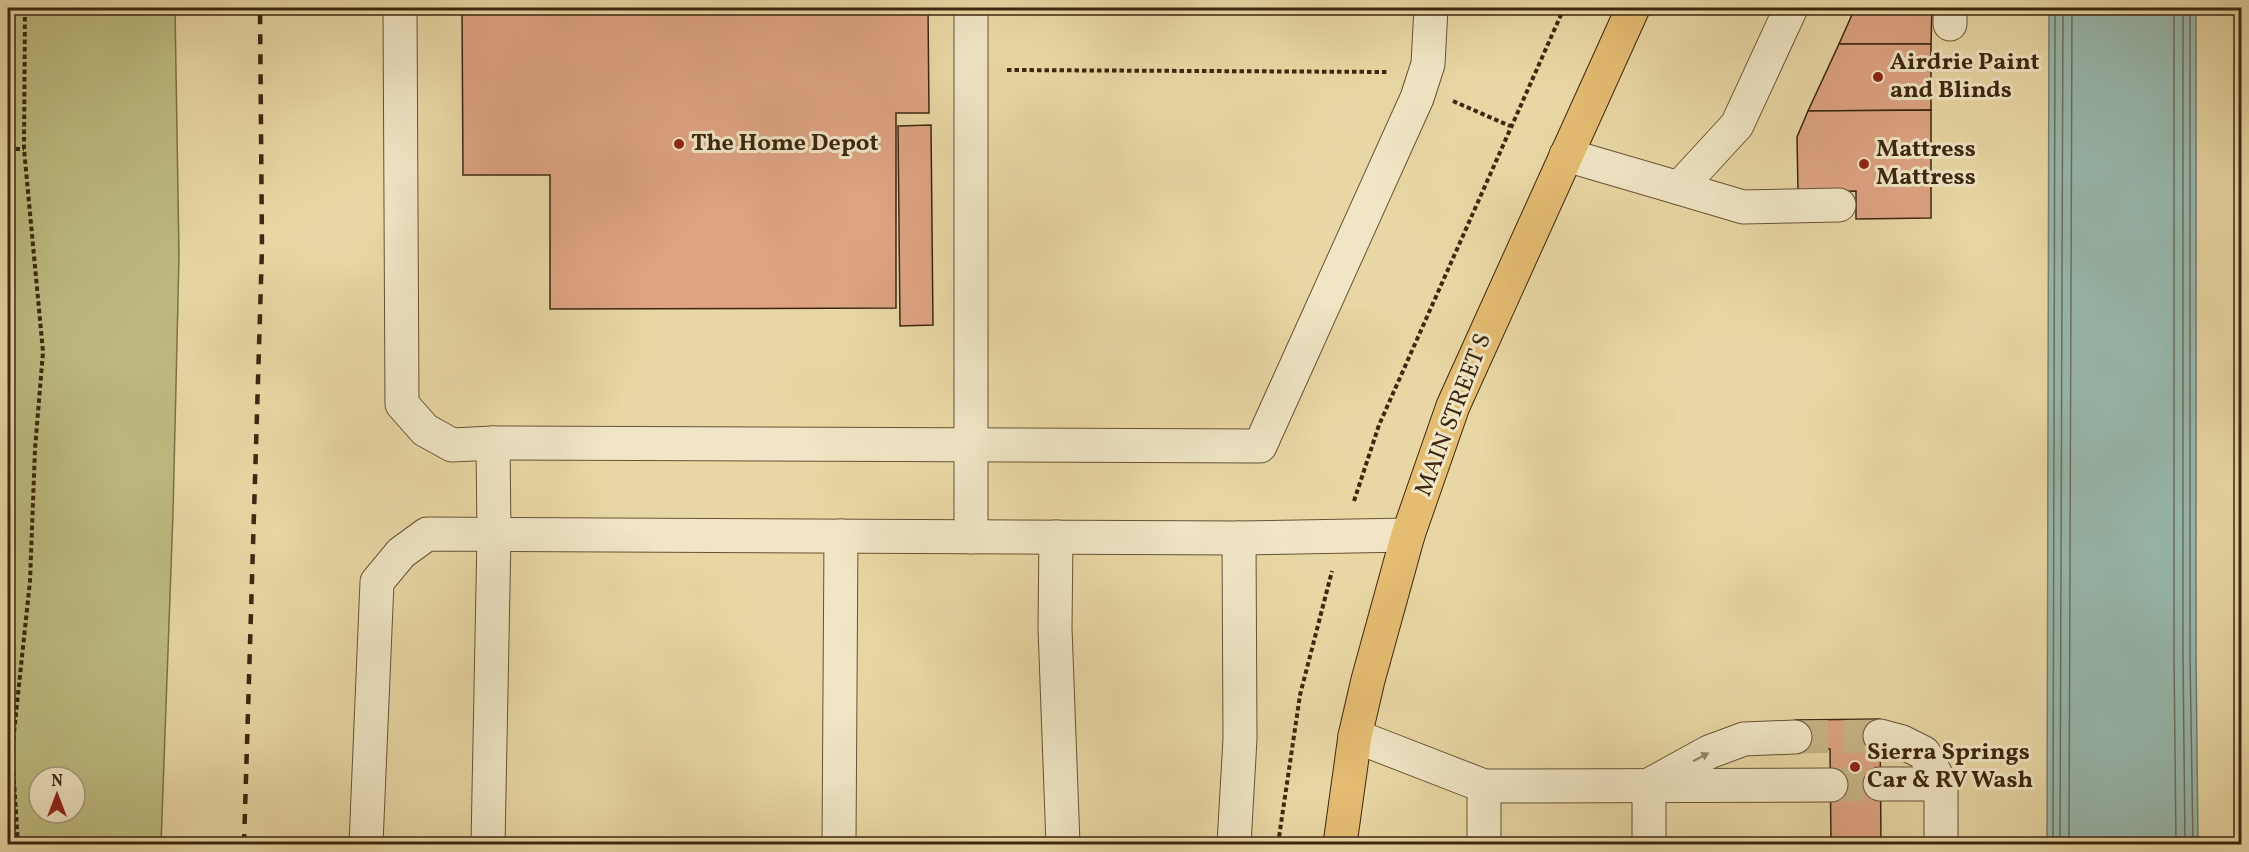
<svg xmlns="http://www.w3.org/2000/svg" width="2249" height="852" font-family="Vollkorn,serif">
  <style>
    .green { fill: #bdbc81; stroke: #7d7248; stroke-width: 1.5; fill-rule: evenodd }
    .water { fill: #98b8ae; stroke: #747e6f; stroke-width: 1.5 }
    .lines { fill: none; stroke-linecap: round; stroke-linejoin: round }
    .shore { stroke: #6a705f; stroke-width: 1.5 }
    .building { fill: #dda383; stroke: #3d2710; stroke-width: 1.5 }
    .minor-tunnel { stroke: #c6b486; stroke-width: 33; stroke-dasharray: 33 16; stroke-linecap: butt }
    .minor-casing { stroke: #685335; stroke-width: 35 }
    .major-casing { stroke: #3d2710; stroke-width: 35 }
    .path { stroke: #3d2710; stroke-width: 4; stroke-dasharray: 4.5 3; stroke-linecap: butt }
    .minor { stroke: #f0e5c4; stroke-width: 33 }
    .major { stroke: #e4bc72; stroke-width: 33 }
    .rail { stroke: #3d2710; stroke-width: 4.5; stroke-dasharray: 10 10; stroke-linecap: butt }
    .oneway { fill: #96866a }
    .poi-dot { fill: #8f2418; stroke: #f0e5c4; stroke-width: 2 }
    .labels { text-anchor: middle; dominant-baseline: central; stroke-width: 6; stroke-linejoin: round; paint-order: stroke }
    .poi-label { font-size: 24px; font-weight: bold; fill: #3d2710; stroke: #f0e5c4; text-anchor: start }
    .street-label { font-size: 24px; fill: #3d2710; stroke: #f0e5c4 }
  </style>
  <rect width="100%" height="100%" fill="#e8d7a4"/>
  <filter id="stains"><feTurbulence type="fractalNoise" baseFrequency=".00333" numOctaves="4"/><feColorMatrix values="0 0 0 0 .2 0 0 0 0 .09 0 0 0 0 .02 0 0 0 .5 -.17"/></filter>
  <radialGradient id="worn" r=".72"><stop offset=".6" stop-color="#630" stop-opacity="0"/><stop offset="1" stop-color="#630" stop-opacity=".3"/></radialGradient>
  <path class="green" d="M 8,8 L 175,8 L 179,256 L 173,513 L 161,844 L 8,844 ZM 39,777 L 75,777 L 75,813 L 39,813 Z"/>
  <path class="water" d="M 2049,8 L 2196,8 L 2196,656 L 2198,844 L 2047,844 Z"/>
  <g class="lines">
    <g class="shore">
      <path d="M 2174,8 L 2174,656 L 2176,844"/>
      <path d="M 2183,8 L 2183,656 L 2185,844"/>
      <path d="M 2190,8 L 2190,656 L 2193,844"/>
      <path d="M 2053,844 L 2055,8"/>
      <path d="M 2060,844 L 2063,8"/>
      <path d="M 2069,844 L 2072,8"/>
    </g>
  </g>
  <g class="building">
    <path d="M 462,8 L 928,8 L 929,113 L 896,113 L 896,308 L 550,309 L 550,175 L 463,175 Z"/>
    <path d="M 1855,8 L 1932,8 L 1931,44 L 1839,44 Z"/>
    <path d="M 1839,44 L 1931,44 L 1931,110 L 1808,111 Z"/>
    <path d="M 1931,110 L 1931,218 L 1856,219 L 1856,191 L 1798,192 L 1797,137 L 1808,111 Z"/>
    <path d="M 931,125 L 933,325 L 900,326 L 898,126 Z"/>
    <path d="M 1880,719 L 1881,844 L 1831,844 L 1830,749 L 1795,749 L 1795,720 Z"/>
  </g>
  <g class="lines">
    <g class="minor-tunnel">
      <path d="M 1795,737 L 1880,736"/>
      <path d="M 1831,785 L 1880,784"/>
    </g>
    <g class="minor-casing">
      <g id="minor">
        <path d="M 400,8 L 402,404 L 425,430 L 452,445 L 493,443 L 494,535 L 488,844"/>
        <path d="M 971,8 L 971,537"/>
        <path d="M 1950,8 L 1950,24"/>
        <path d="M 1566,155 L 1679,188 L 1737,125 L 1791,8"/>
        <path d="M 1679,188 L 1743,207 L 1839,205"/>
        <path d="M 493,443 L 1260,446 L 1417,98 L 1428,64 L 1431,8"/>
        <path d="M 1056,537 L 1055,628 L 1063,844"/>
        <path d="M 1355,736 L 1484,786 L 1831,785"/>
        <path d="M 1880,736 L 1902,742 L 1924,753 L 1941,784 L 1941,844"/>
        <path d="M 1880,784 L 1941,784"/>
        <path d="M 1484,786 L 1484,844"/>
        <path d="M 366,844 L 377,582 L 401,553 L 427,534 L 1239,538 L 1408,535"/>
        <path d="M 839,844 L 841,536"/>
        <path d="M 1234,844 L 1240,739 L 1239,538"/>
        <path d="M 1649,844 L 1649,785 L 1709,752 L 1744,739 L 1795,737"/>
      </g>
    </g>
    <g class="major-casing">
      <path id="major" d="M 1340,844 L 1355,736 L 1368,680 L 1408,535 L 1453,406 L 1633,8"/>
    </g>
    <g class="path">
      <path d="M 1007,70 L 1389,72"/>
      <path d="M 1453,101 L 1510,126"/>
      <path d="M 8,149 L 24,149"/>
      <path d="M 1354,501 L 1379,425 L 1564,8"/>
      <path d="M 18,844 L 12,751 L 30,581 L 35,449 L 43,352 L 24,149 L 25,8"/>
      <path d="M 1278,844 L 1300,695 L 1332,571"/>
    </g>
    <use href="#minor" class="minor"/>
    <use href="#major" class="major"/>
    <path class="rail" d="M 244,844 L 262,248 L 260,8"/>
  </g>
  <defs><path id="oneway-solid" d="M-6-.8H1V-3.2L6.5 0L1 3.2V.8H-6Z" transform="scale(1.5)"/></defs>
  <use class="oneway" href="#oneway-solid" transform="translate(1701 757) rotate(-28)"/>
  <g class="poi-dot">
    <circle cx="1878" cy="77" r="6"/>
    <circle cx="679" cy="144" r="6"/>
    <circle cx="1864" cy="164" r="6"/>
    <circle cx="1855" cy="767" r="6"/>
  </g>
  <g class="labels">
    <g class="poi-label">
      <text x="1890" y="63">Airdrie Paint<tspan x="1890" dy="28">and Blinds</tspan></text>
      <text x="691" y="144">The Home Depot</text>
      <text x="1876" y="150">Mattress<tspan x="1876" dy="28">Mattress</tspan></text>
      <text x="1867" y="753">Sierra Springs<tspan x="1867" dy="28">Car &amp; RV Wash</tspan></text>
    </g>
    <g class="street-label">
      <text transform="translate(1454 415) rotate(-69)">MAIN STREET S</text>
    </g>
  </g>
  <rect width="2249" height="852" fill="none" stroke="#e8d7a4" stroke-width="30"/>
  <rect x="9" y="9" width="2231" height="834" fill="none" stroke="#3d2710" stroke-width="3"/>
  <rect x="15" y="15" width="2219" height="822" fill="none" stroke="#3d2710" stroke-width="1.5"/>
  <g transform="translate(57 795)"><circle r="28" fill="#f0e5c4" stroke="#a8997c" stroke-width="1.5"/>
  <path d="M0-4.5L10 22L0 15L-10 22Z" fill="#8f2418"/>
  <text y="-9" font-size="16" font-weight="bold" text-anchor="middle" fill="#3d2710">N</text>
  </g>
  <rect width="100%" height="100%" filter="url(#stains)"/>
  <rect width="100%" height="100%" fill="url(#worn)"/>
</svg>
